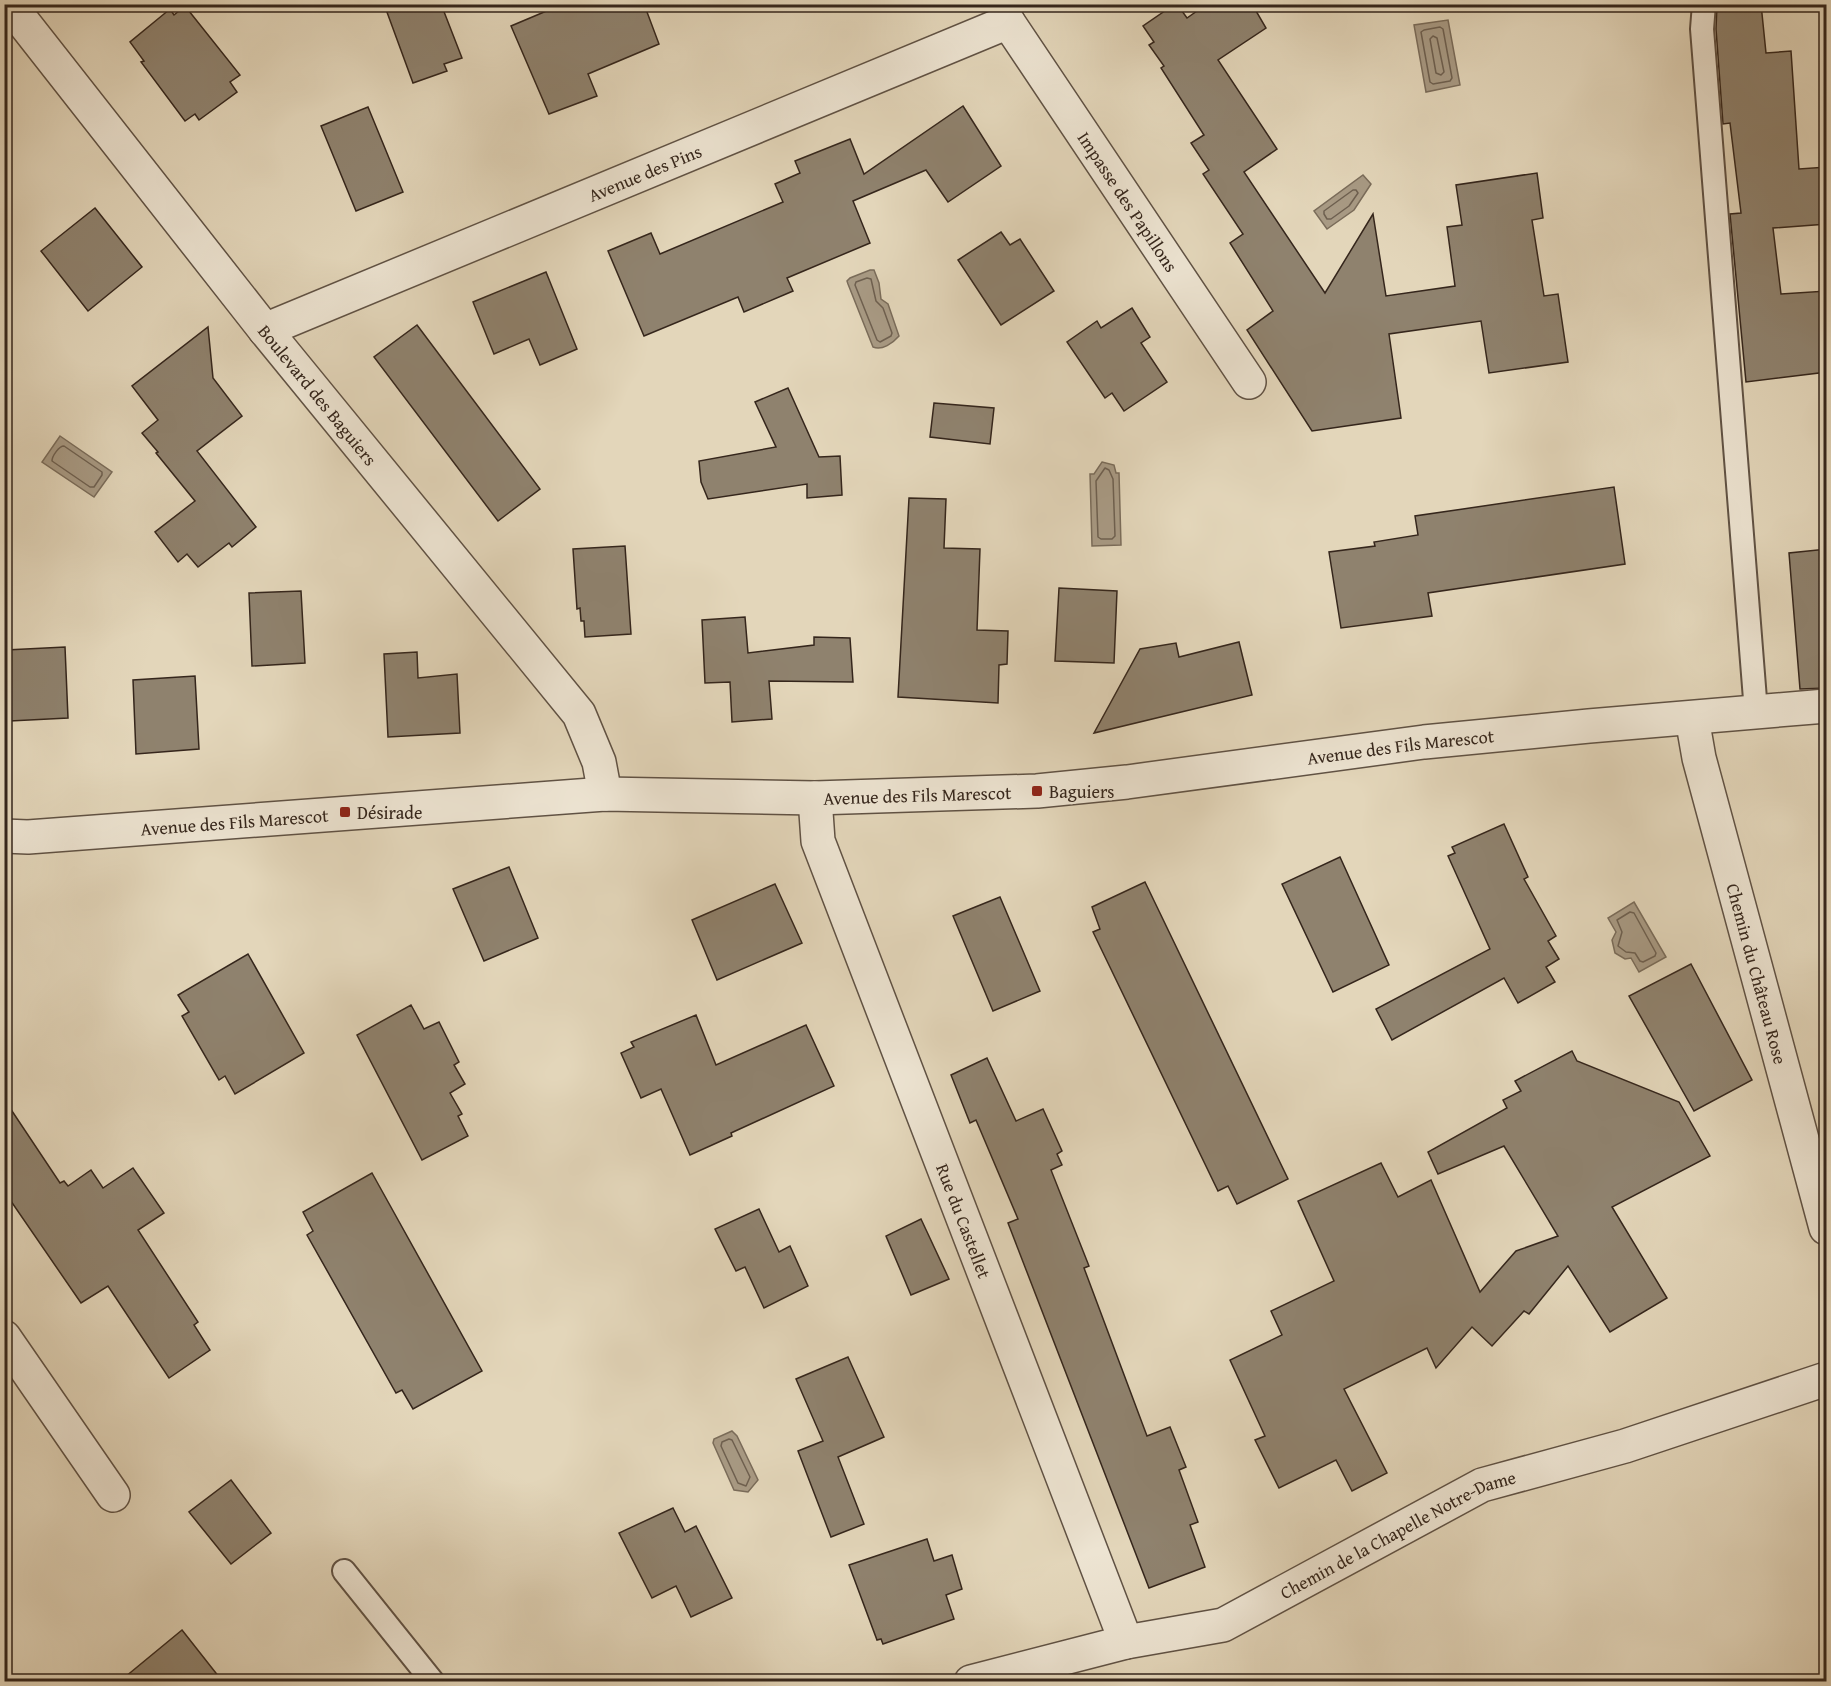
<svg xmlns="http://www.w3.org/2000/svg" width="1831" height="1686" font-family="'Gentium Book Plus',serif">
  <style>
    .water { fill: #a89a84; stroke: #7a6c5a; stroke-width: 1.5 }
    .lines { fill: none; stroke-linecap: round; stroke-linejoin: round }
    .shore { stroke: #6e6050; stroke-width: 1.5 }
    .building { fill: #8f826e; stroke: #35261c; stroke-width: 1.5 }
    .service-casing { stroke: #605244; stroke-width: 26 }
    .minor-casing { stroke: #605244; stroke-width: 36 }
    .tertiary-casing { stroke: #605244; stroke-width: 36 }
    .service { stroke: #ede4d2; stroke-width: 22 }
    .minor { stroke: #ede4d2; stroke-width: 33 }
    .tertiary { stroke: #ede4d2; stroke-width: 33 }
    .poi-dot { fill: #8f2418; stroke: #ede4d2; stroke-width: 2 }
    .labels { text-anchor: middle; dominant-baseline: central; stroke-width: 4.5; stroke-linejoin: round; paint-order: stroke }
    .street-label { font-size: 18px; fill: #35261c; stroke: #ede4d2 }
    .poi-label { font-size: 18px; fill: #35261c; stroke: #ede4d2; text-anchor: start }
  </style>
  <rect width="100%" height="100%" fill="#e3d6ba"/>
  <filter id="stains"><feTurbulence type="fractalNoise" baseFrequency=".00333" numOctaves="4"/><feColorMatrix values="0 0 0 0 .2 0 0 0 0 .09 0 0 0 0 .02 0 0 0 .5 -.17"/></filter>
  <radialGradient id="worn" r=".72"><stop offset=".6" stop-color="#630" stop-opacity="0"/><stop offset="1" stop-color="#630" stop-opacity=".3"/></radialGradient>
  <g class="water">
    <path d="M 1448,20 L 1460,85 L 1426,92 L 1414,25 Z"/>
    <path d="M 1363,175 L 1371,184 L 1354,210 L 1327,229 L 1314,211 Z"/>
    <path d="M 870,270 L 874,270 L 879,283 L 881,299 L 888,304 L 899,336 C 893,343 882,351 873,347 L 848,284 L 847,281 L 850,278 Z"/>
    <path d="M 60,436 L 112,472 L 94,497 L 42,462 Z"/>
    <path d="M 1102,462 L 1114,465 L 1116,473 L 1119,473 L 1121,545 L 1092,546 L 1090,474 L 1094,474 Z"/>
    <path d="M 1634,902 L 1666,957 L 1639,972 L 1631,958 L 1625,959 L 1615,953 L 1612,940 L 1616,932 L 1608,918 Z"/>
    <path d="M 732,1431 L 737,1436 L 758,1480 L 748,1492 L 734,1490 L 713,1443 L 714,1439 Z"/>
  </g>
  <g class="lines">
    <g class="shore">
      <path d="M 1440,27 L 1443,29 L 1452,78 L 1450,81 L 1433,84 L 1430,82 L 1421,32 L 1424,30 Z"/>
      <path d="M 1433,36 L 1437,38 L 1444,72 L 1441,75 L 1436,73 L 1430,39 Z"/>
      <path d="M 1353,190 L 1356,190 L 1358,193 L 1349,206 L 1331,219 L 1327,219 L 1324,214 L 1324,211 Z"/>
      <path d="M 867,278 L 871,279 L 876,301 L 883,308 L 892,333 L 891,336 L 880,342 L 877,340 L 855,285 L 856,282 Z"/>
      <path d="M 64,446 L 102,472 L 102,475 L 94,487 L 90,487 L 52,461 C 52,456 59,446 64,446 Z"/>
      <path d="M 1105,468 L 1109,470 L 1113,479 L 1115,536 L 1112,539 L 1101,539 L 1098,537 L 1096,481 Z"/>
      <path d="M 1630,912 L 1634,913 L 1656,953 L 1655,956 L 1643,962 L 1640,961 L 1635,953 L 1626,952 L 1618,946 L 1622,932 L 1617,920 Z"/>
      <path d="M 729,1439 L 732,1440 L 750,1477 L 746,1486 L 738,1483 L 721,1446 L 722,1442 Z"/>
    </g>
  </g>
  <g class="building">
    <path d="M 384,4 L 441,4 L 462,58 L 444,64 L 447,71 L 413,83 Z"/>
    <path d="M 563,4 L 644,4 L 659,44 L 588,74 L 597,96 L 549,114 L 511,26 Z"/>
    <path d="M 1175,4 L 1177,4 L 1187,18 L 1207,4 L 1252,4 L 1266,28 L 1218,60 L 1277,149 L 1244,172 L 1325,293 L 1373,214 L 1386,296 L 1455,286 L 1447,227 L 1462,225 L 1456,185 L 1537,173 L 1543,218 L 1532,220 L 1544,296 L 1558,294 L 1568,362 L 1489,373 L 1481,321 L 1389,334 L 1401,418 L 1312,431 L 1247,330 L 1273,311 L 1230,243 L 1243,234 L 1203,174 L 1209,170 L 1191,143 L 1204,135 L 1161,68 L 1164,66 L 1149,45 L 1154,42 L 1143,26 Z"/>
    <path d="M 1717,4 L 1761,4 L 1766,53 L 1791,51 L 1799,169 L 1827,167 L 1827,224 L 1773,228 L 1781,294 L 1827,291 L 1827,372 L 1746,382 L 1730,214 L 1741,213 L 1730,123 L 1723,124 L 1716,29 Z"/>
    <path d="M 185,6 L 240,75 L 230,82 L 237,92 L 199,120 L 195,114 L 185,121 L 141,62 L 144,61 L 130,42 L 170,9 L 174,15 Z"/>
    <path d="M 963,106 L 1001,166 L 948,202 L 926,170 L 853,201 L 870,243 L 787,278 L 793,291 L 744,312 L 738,297 L 644,336 L 608,251 L 651,233 L 660,254 L 783,202 L 775,184 L 800,173 L 795,161 L 850,139 L 864,174 Z"/>
    <path d="M 368,107 L 403,192 L 356,211 L 321,126 Z"/>
    <path d="M 95,208 L 142,267 L 88,311 L 41,251 Z"/>
    <path d="M 1001,232 L 1010,245 L 1020,239 L 1054,291 L 1001,325 L 958,260 Z"/>
    <path d="M 546,272 L 577,349 L 540,365 L 529,339 L 494,354 L 473,302 Z"/>
    <path d="M 1132,308 L 1150,337 L 1141,343 L 1167,382 L 1124,411 L 1112,393 L 1105,398 L 1067,342 L 1097,321 L 1101,328 Z"/>
    <path d="M 417,325 L 540,489 L 498,521 L 374,357 Z"/>
    <path d="M 208,327 L 213,378 L 242,416 L 197,451 L 256,527 L 232,547 L 229,543 L 198,567 L 187,554 L 178,562 L 155,532 L 195,501 L 156,453 L 158,452 L 142,433 L 158,420 L 132,386 Z"/>
    <path d="M 788,388 L 819,457 L 840,456 L 842,495 L 807,498 L 807,484 L 708,499 L 701,482 L 699,461 L 776,447 L 755,402 Z"/>
    <path d="M 934,403 L 994,408 L 990,444 L 930,437 Z"/>
    <path d="M 1614,487 L 1625,564 L 1428,593 L 1432,616 L 1341,628 L 1329,552 L 1375,546 L 1374,542 L 1418,535 L 1415,516 Z"/>
    <path d="M 909,498 L 946,499 L 944,548 L 980,549 L 977,630 L 1008,631 L 1007,664 L 999,665 L 998,703 L 898,697 Z"/>
    <path d="M 625,546 L 631,634 L 585,637 L 584,621 L 581,621 L 580,608 L 577,609 L 573,549 Z"/>
    <path d="M 1827,549 L 1827,688 L 1800,689 L 1789,553 Z"/>
    <path d="M 1059,588 L 1117,591 L 1114,663 L 1055,661 Z"/>
    <path d="M 301,591 L 305,663 L 252,666 L 249,593 Z"/>
    <path d="M 745,617 L 748,653 L 814,645 L 814,637 L 850,638 L 853,682 L 769,681 L 772,719 L 732,722 L 730,682 L 705,683 L 702,620 Z"/>
    <path d="M 1239,642 L 1252,695 L 1094,733 L 1140,649 L 1176,643 L 1179,657 Z"/>
    <path d="M 65,647 L 68,718 L 10,721 L 6,650 Z"/>
    <path d="M 417,652 L 418,678 L 457,674 L 460,733 L 388,737 L 384,654 Z"/>
    <path d="M 195,676 L 199,749 L 136,754 L 133,680 Z"/>
    <path d="M 1504,824 L 1528,877 L 1524,879 L 1556,936 L 1548,941 L 1559,959 L 1546,967 L 1555,982 L 1518,1003 L 1504,978 L 1392,1040 L 1376,1009 L 1490,949 L 1448,856 L 1455,853 L 1452,847 Z"/>
    <path d="M 1340,857 L 1389,965 L 1333,992 L 1282,884 Z"/>
    <path d="M 509,867 L 538,938 L 484,961 L 453,889 Z"/>
    <path d="M 1145,882 L 1288,1179 L 1237,1204 L 1228,1186 L 1218,1191 L 1093,932 L 1100,929 L 1092,907 Z"/>
    <path d="M 775,884 L 802,943 L 717,980 L 692,920 Z"/>
    <path d="M 1000,897 L 1040,991 L 993,1011 L 953,916 Z"/>
    <path d="M 248,954 L 304,1053 L 235,1094 L 225,1076 L 219,1080 L 182,1016 L 189,1012 L 178,995 Z"/>
    <path d="M 1691,964 L 1752,1080 L 1694,1111 L 1629,996 Z"/>
    <path d="M 411,1005 L 424,1029 L 439,1022 L 459,1062 L 454,1065 L 465,1084 L 450,1093 L 462,1114 L 458,1116 L 468,1136 L 422,1160 L 357,1035 Z"/>
    <path d="M 696,1015 L 716,1065 L 806,1025 L 834,1086 L 731,1133 L 732,1136 L 690,1155 L 661,1089 L 641,1098 L 621,1053 L 634,1047 L 631,1042 Z"/>
    <path d="M 1572,1051 L 1577,1061 L 1679,1102 L 1710,1156 L 1612,1207 L 1667,1298 L 1610,1332 L 1568,1266 L 1529,1314 L 1524,1311 L 1492,1346 L 1472,1327 L 1436,1368 L 1427,1348 L 1344,1389 L 1387,1473 L 1352,1491 L 1336,1460 L 1279,1488 L 1255,1440 L 1265,1436 L 1230,1360 L 1282,1335 L 1271,1311 L 1334,1281 L 1298,1201 L 1381,1163 L 1398,1197 L 1431,1180 L 1480,1292 L 1516,1251 L 1558,1236 L 1504,1146 L 1438,1174 L 1428,1152 L 1507,1108 L 1503,1100 L 1521,1091 L 1515,1081 Z"/>
    <path d="M 987,1058 L 1016,1121 L 1043,1109 L 1062,1151 L 1057,1154 L 1062,1165 L 1051,1170 L 1089,1266 L 1084,1268 L 1147,1436 L 1170,1427 L 1186,1467 L 1179,1470 L 1198,1522 L 1190,1525 L 1205,1567 L 1149,1588 L 1008,1223 L 1018,1219 L 976,1120 L 970,1123 L 951,1075 Z"/>
    <path d="M 4,1099 L 60,1183 L 64,1181 L 68,1186 L 91,1170 L 103,1188 L 133,1168 L 164,1213 L 138,1230 L 198,1322 L 194,1325 L 210,1350 L 169,1378 L 108,1286 L 81,1303 L 4,1191 Z"/>
    <path d="M 372,1173 L 482,1371 L 413,1409 L 402,1390 L 396,1393 L 307,1235 L 313,1231 L 303,1212 Z"/>
    <path d="M 759,1209 L 779,1252 L 790,1246 L 808,1286 L 764,1308 L 745,1267 L 736,1271 L 715,1229 Z"/>
    <path d="M 921,1219 L 949,1279 L 911,1295 L 886,1236 Z"/>
    <path d="M 848,1357 L 884,1437 L 838,1457 L 864,1524 L 831,1537 L 798,1451 L 823,1441 L 796,1379 Z"/>
    <path d="M 231,1480 L 271,1533 L 231,1564 L 189,1512 Z"/>
    <path d="M 673,1508 L 685,1532 L 696,1526 L 732,1598 L 691,1617 L 676,1586 L 652,1598 L 619,1533 Z"/>
    <path d="M 927,1539 L 934,1561 L 952,1555 L 962,1589 L 946,1595 L 954,1619 L 883,1644 L 881,1639 L 877,1640 L 849,1565 Z"/>
    <path d="M 182,1630 L 223,1682 L 119,1682 Z"/>
  </g>
  <g class="lines">
    <g class="service-casing">
      <g id="service">
        <path d="M 1704,4 L 1702,29 L 1756,712"/>
        <path d="M 344,1571 L 433,1682"/>
      </g>
    </g>
    <g class="minor-casing">
      <g id="minor">
        <path id="s1" d="M 9,4 L 265,330 L 579,714 L 599,762 L 605,794"/>
        <path id="s2" d="M 1008,22 L 1249,382"/>
        <path id="s3" d="M 265,330 L 1008,22"/>
        <path id="s4" d="M 1692,718 L 1699,758 L 1826,1228"/>
        <path id="s5" d="M 815,798 L 818,841 L 1126,1642"/>
        <path d="M 4,1337 L 113,1495"/>
        <path id="s6" d="M 971,1682 L 1126,1642 L 1223,1625 L 1482,1485 L 1625,1446 L 1826,1379"/>
      </g>
    </g>
    <g class="tertiary-casing">
      <g id="tertiary">
        <path id="s7" d="M 4,836 L 28,837 L 605,794 L 815,798 L 1037,791 L 1127,782 L 1424,742 L 1589,726 L 1826,706"/>
      </g>
    </g>
    <use href="#service" class="service"/>
    <use href="#minor" class="minor"/>
    <use href="#tertiary" class="tertiary"/>
  </g>
  <g class="poi-dot">
    <rect x="1031" y="785" width="12" height="12" rx="3"/>
    <rect x="339" y="806" width="12" height="12" rx="3"/>
  </g>
  <g class="labels">
    <g class="street-label">
      <text stroke="none"><textPath href="#s3" startOffset="411">Avenue des Pins</textPath></text>
      <text stroke="none"><textPath href="#s2" startOffset="216">Impasse des Papillons</textPath></text>
      <text stroke="none"><textPath href="#s1" startOffset="498">Boulevard des Baguiers</textPath></text>
      <text stroke="none"><textPath href="#s7" startOffset="1401">Avenue des Fils Marescot</textPath></text>
      <text stroke="none"><textPath href="#s7" startOffset="915">Avenue des Fils Marescot</textPath></text>
      <text stroke="none"><textPath href="#s7" startOffset="231">Avenue des Fils Marescot</textPath></text>
      <text stroke="none"><textPath href="#s4" startOffset="264">Chemin du Château Rose</textPath></text>
      <text stroke="none"><textPath href="#s5" startOffset="450">Rue du Castellet</textPath></text>
      <text stroke="none"><textPath href="#s6" startOffset="456">Chemin de la Chapelle Notre-Dame</textPath></text>
    </g>
    <g class="poi-label">
      <text x="1049" y="791">Baguiers</text>
      <text x="357" y="812">Désirade</text>
    </g>
  </g>
  <rect width="1831" height="1686" fill="none" stroke="#e3d6ba" stroke-width="24"/>
  <rect x="6" y="6" width="1819" height="1674" fill="none" stroke="#35261c" stroke-width="3"/>
  <rect x="12" y="12" width="1807" height="1662" fill="none" stroke="#35261c" stroke-width="1.5"/>
  <rect width="100%" height="100%" filter="url(#stains)"/>
  <rect width="100%" height="100%" fill="url(#worn)"/>
</svg>
